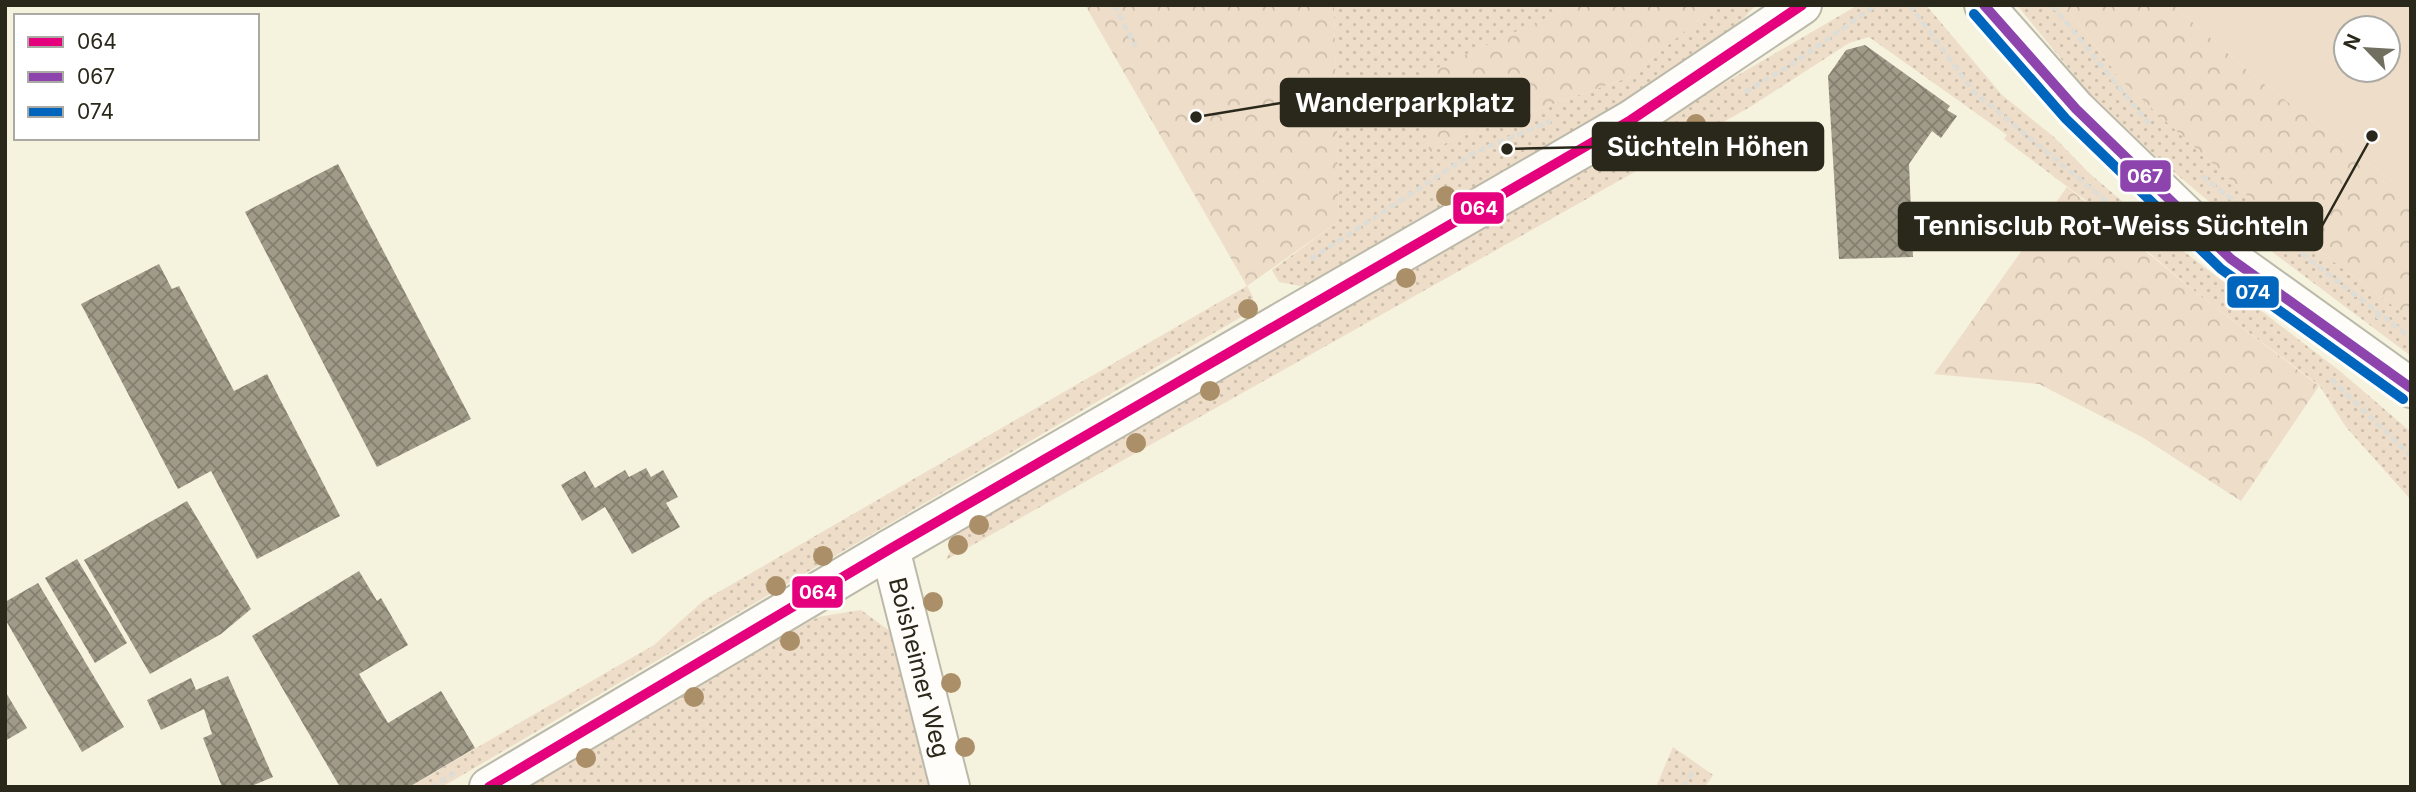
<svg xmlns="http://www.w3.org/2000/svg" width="2416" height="792" font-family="Inter,sans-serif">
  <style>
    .grass { fill: url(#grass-dots) }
    .forest { fill: url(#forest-crowns) }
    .garden { fill: #eeddc8; fill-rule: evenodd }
    .building { fill: url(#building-cross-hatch) }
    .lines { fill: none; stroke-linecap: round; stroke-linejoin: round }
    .minor-casing { stroke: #bbb9a9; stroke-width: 42 }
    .secondary-casing { stroke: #bbb9a9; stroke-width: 42 }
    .path { stroke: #deddd6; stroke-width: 4.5; stroke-dasharray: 7 3.5; stroke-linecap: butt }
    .minor { stroke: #fefdfa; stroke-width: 38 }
    .secondary { stroke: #fefdfa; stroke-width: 38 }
    .bus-1-casing { stroke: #fff; stroke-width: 16 }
    .bus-2-casing { stroke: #fff; stroke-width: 16 }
    .bus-3-casing { stroke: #fff; stroke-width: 16 }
    .bus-1 { stroke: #e5007d; stroke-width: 10 }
    .bus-2 { stroke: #8e44ad; stroke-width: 10 }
    .bus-3 { stroke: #0065bd; stroke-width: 10 }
    .tree { fill: #ab8f69 }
    .labels { text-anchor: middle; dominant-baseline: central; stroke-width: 7; stroke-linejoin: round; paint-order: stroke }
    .street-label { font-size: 24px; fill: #2a281a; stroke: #fff }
    .leader { fill: none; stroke: #2a281a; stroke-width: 2.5 }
    .callout-dot { fill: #2a281a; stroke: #fff; stroke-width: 2.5 }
    .callout { fill: #2a281a; stroke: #2a281a; stroke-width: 2.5 }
    .callout-label { font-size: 26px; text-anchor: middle; font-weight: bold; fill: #fff }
    .line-badge { stroke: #fff; stroke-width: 2.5 }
    .badge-label { font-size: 19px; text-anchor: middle; font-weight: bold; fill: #fff }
  </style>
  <defs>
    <pattern id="grass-dots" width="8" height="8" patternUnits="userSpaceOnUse" patternTransform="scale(1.75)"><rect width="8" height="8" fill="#eeddc8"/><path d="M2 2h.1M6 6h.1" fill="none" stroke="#ccbeab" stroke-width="1.8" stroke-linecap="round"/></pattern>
    <pattern id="forest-crowns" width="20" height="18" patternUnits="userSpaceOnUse" patternTransform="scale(1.75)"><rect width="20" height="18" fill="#eeddc8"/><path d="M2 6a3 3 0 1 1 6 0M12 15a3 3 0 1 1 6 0" fill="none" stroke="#ccbeab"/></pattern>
    <pattern id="building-cross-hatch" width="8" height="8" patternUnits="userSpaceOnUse" patternTransform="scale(1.75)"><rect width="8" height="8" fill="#a09a89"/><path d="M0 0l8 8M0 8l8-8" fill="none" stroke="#837e6f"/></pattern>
  </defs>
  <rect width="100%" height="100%" fill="#f5f2de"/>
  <g class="grass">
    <path d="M 1334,5 L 1574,5 L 1425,74 L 1429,153 L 1451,140 L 1630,77 L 1716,5 L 1756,5 L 1742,20 L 1667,77 L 1320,280 L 1300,286 L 1279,282 L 1272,270 L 1339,221 Z"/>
    <path d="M 1858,5 L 1926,5 L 2002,95 L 2054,137 L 2089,173 L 2156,230 L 2341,372 L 2411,432 L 2411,500 L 2346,427 L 2319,385 L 2204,299 L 2097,209 L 2004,139 L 2007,135 L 1869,37 L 1849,43 L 1750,107 L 946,560 L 960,530 Z"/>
    <path d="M 2017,5 L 2064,5 L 2123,82 L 2261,208 L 2411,319 L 2411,356 L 2247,233 L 2157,158 L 2088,92 Z"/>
    <path d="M 1247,286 L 1253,297 L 1253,310 L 442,787 L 409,787 L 654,645 L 703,601 Z"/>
    <path d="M 861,610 L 909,645 L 943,787 L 521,787 L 818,617 Z"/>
    <path d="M 1673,747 L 1713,775 L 1705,787 L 1656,787 Z"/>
  </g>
  <g class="forest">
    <path d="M 1085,5 L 1334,5 L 1339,221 L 1247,286 Z"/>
    <path d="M 1574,5 L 1716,5 L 1630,77 L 1451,140 L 1429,153 L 1424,74 Z"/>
    <path d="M 2064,5 L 2173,5 L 2254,76 L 2411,196 L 2411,319 L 2261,208 L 2123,82 Z"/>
    <path d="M 2067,187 L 2204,299 L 2319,386 L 2241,501 L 2142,437 L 2039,384 L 1934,374 Z"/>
  </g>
  <path class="garden" d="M 2173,5 L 2411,5 L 2411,196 L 2254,76 ZM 2346,28 L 2388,28 L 2388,70 L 2346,70 Z"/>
  <g class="building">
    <path d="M 1865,45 L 1950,106 L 1947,110 L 1957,116 L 1941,138 L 1932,131 L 1909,164 L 1913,257 L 1839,259 L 1828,76 L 1846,50 Z"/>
    <path d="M 338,164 L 471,419 L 377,467 L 245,212 Z"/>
    <path d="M 159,264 L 172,289 L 179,286 L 234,391 L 267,374 L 340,516 L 257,559 L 211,471 L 178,489 L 81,304 Z"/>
    <path d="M 646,468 L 651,477 L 663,470 L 678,497 L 666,503 L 680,527 L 632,554 L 605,507 L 582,521 L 561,485 L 585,471 L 595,488 L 625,470 L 629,477 Z"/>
    <path d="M 187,501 L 251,609 L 221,634 L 150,674 L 84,560 Z"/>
    <path d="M 77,559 L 127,643 L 95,663 L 45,578 Z"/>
    <path d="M 359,571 L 377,601 L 381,598 L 408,645 L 359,674 L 388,723 L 441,691 L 475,748 L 409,787 L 340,787 L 252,636 Z"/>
    <path d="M 38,583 L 124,727 L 82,752 L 5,619 L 5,602 Z"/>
    <path d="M 228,676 L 273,777 L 249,787 L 222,787 L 203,738 L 212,734 L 204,709 L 161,730 L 147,700 L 191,678 L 196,690 Z"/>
    <path d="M 5,691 L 27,728 L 5,741 Z"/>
  </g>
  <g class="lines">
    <g class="minor-casing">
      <g id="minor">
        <path id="s1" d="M 890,549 L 950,787"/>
      </g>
    </g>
    <g class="secondary-casing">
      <g id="secondary">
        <path d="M 1984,5 L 2076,109 L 2231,259 L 2411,388"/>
        <path d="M 489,787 L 890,549 L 1631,120 L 1802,5"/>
      </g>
    </g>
    <g class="path">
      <path d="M 1114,5 L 1136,47"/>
      <path d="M 1910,5 L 1974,92 L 2163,248"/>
      <path d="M 2052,5 L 2149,124"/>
      <path d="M 1745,92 L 1791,65 L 1876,5"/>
      <path d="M 2202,176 L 2380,314"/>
      <path d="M 1311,259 L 1475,152 L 1551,121"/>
      <path d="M 2376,318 L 2380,314 L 2411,338"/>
      <path d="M 2331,379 L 2411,456"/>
      <path d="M 431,787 L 455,773"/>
      <path d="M 1683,787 L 1693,772"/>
    </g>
    <use href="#minor" class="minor"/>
    <use href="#secondary" class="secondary"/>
    <g class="bus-1-casing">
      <path id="bus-1" d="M 489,787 L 890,549 L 1631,120 L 1802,5"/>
    </g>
    <g class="bus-2-casing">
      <path id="bus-2" d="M 1984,5 L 2076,109 L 2231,259 L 2411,388"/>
    </g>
    <g class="bus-3-casing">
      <path id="bus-3" d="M 1974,14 L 2066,119 L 2221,269 L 2403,399"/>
    </g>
    <use href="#bus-1" class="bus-1"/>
    <use href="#bus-2" class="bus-2"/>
    <use href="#bus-3" class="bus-3"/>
  </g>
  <g class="tree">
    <circle cx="1696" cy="124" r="10"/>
    <circle cx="1446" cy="196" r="10"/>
    <circle cx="1406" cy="278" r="10"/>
    <circle cx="1248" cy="309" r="10"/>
    <circle cx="1210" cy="391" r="10"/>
    <circle cx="1136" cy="443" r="10"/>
    <circle cx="979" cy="525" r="10"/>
    <circle cx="958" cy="545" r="10"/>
    <circle cx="823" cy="556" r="10"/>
    <circle cx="776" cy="586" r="10"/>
    <circle cx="933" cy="602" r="10"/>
    <circle cx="790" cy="641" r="10"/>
    <circle cx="951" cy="683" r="10"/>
    <circle cx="694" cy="697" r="10"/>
    <circle cx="965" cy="747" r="10"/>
    <circle cx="586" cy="758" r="10"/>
  </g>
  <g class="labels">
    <g class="street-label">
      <text stroke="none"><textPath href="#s1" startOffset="122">Boisheimer Weg</textPath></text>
    </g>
  </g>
  <path class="leader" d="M1196 117L1281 103M1507 149L1593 147M2372 136L2322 226"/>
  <g class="callout-dot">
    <circle cx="1196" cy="117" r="7"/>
    <circle cx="1507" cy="149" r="7"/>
    <circle cx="2372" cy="136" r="7"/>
  </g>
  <g class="callout">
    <rect x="1281" y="79" width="248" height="47" rx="7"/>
    <rect x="1593" y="123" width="230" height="47" rx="7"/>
    <rect x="1899" y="203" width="423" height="47" rx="7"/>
  </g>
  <g class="callout-label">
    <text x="1405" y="112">Wanderparkplatz</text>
    <text x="1708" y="156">Süchteln Höhen</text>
    <text x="2111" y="235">Tennisclub Rot-Weiss Süchteln</text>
  </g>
  <g class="line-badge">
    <rect x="2119" y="159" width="53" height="34" rx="7" fill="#8e44ad"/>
    <rect x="1452" y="191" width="53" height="34" rx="7" fill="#e5007d"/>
    <rect x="2226" y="275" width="54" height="34" rx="7" fill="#0065bd"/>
    <rect x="791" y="575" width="53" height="34" rx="7" fill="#e5007d"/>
  </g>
  <g class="badge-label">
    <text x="2145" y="183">067</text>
    <text x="1479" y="215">064</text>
    <text x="2253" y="299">074</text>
    <text x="818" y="599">064</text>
  </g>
  <rect width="2416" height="792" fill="none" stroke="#2a281a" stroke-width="14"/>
  <rect x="14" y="14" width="245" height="126" fill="#ffffff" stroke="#aaa9a3" stroke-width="2"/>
  <rect x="28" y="37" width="35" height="10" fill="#e5007d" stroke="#aaa9a3" stroke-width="2"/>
  <text x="77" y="49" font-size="21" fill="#2a281a">064</text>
  <rect x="28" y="72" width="35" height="10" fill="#8e44ad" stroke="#aaa9a3" stroke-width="2"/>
  <text x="77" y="84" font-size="21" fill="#2a281a">067</text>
  <rect x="28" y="107" width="35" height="10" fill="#0065bd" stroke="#aaa9a3" stroke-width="2"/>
  <text x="77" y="119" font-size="21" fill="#2a281a">074</text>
  <g transform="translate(2367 49) rotate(295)"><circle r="33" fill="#ffffff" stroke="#aaa9a3" stroke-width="2"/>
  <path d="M0-5L12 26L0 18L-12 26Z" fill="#716f5f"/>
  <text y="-10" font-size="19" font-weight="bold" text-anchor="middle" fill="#2a281a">N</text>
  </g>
</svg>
